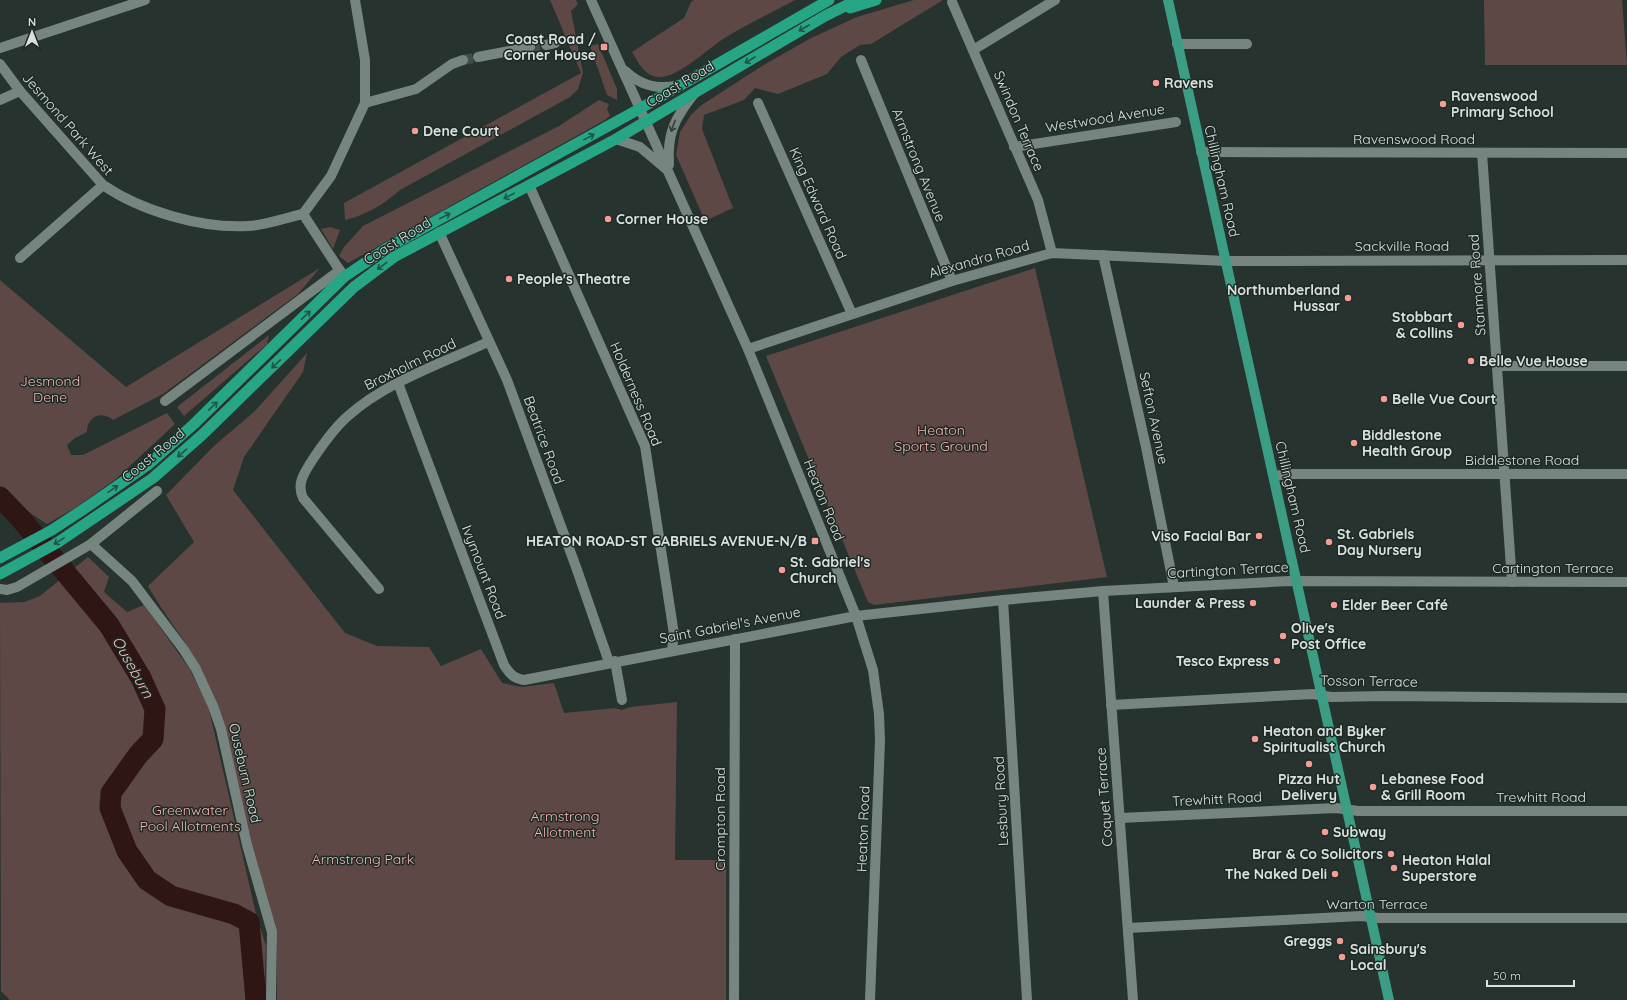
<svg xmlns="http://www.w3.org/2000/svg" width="1627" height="1000" font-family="Quicksand,sans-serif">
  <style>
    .green { fill: #5e4846 }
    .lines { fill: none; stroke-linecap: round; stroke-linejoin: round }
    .river { stroke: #2f1514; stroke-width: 21 }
    .minor-tunnel { stroke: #414d48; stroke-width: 10; stroke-dasharray: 10 5; stroke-linecap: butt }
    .minor { stroke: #76857f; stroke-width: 10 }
    .tertiary { stroke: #76857f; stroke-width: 10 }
    .primary { stroke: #3b9e84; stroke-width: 10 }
    .trunk { stroke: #27a686; stroke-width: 11 }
    .oneway { stroke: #205546 }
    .oneway2 { stroke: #33403b }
    .poi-dot { fill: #f59c95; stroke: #1d2924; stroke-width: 1.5 }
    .labels { text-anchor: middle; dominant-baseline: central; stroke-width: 3; stroke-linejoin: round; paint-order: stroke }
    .poi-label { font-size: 14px; font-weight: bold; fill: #d9e0dd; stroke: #1d2924; text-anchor: start }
    .street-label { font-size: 14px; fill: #d9e0dd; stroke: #1d2924 }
    .park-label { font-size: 14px; fill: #f4b6b1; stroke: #1d2924 }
    .water-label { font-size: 15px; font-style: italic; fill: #fbbdb8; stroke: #1d2924 }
  </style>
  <rect width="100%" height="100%" fill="#26332e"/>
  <g class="green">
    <path d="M 550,0 L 576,0 L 578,4 L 571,11 L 583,73 L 578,89 L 570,97 L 400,190 C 386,203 364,216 345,220 L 344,203 L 581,73 Z"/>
    <path d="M 694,0 L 795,0 C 773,12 750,23 728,36 C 710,46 677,80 657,77 C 644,75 638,62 632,52 L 684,18 L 691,2 Z"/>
    <path d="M 914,0 L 943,0 L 871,44 L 860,45 L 841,57 L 827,74 L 778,94 L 755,88 L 744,100 L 704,115 L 702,129 L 733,208 L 705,221 L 676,155 L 680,132 L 691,115 L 700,106 L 762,66 L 811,38 L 857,17 Z"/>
    <path d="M 1484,0 L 1622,0 L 1627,65 L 1485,65 Z"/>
    <path d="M 598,44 L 617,89 L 617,100 L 607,95 L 590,46 Z"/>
    <path d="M 599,100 L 609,104 L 607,109 L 610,116 L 605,120 L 348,263 L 339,256 L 344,247 L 363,226 L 559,126 Z"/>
    <path d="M 330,227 L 340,230 L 333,249 L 321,229 Z"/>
    <path d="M 320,268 L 298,294 L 163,394 L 113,420 C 101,410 87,417 87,432 L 75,438 L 67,445 L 71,455 L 83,455 L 167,413 L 175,424 L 117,478 L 75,508 L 47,524 L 0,493 L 0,280 L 126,387 Z"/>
    <path d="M 1035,268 L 1107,577 L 874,605 L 868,602 L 766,356 Z"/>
    <path d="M 269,335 L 267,344 L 184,416 L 177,407 Z"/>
    <path d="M 307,353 L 303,372 L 244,457 L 233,490 L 345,633 L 377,646 L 429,647 L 441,666 L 481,649 L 502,683 L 522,687 L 554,683 L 564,713 L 615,708 L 622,710 L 630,707 L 677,702 L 675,860 L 726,860 L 726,1000 L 277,1000 L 277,936 L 203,672 C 187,642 165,616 148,586 L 194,542 L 166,495 L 214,446 L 254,412 Z"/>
    <path d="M 88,557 L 109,577 L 104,592 L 127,612 L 144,605 L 189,668 L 208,705 L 256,914 L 266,946 L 264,1000 L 10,1000 L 1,991 L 0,603 L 24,602 L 40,596 Z"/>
  </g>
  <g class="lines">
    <path class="river" d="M 0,497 L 21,519 L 109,625 L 141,678 L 155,709 L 153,739 L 138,755 L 111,793 L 110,808 L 127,851 L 147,880 L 171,896 L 234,914 L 249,922 L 256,1000"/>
    <g class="minor-tunnel">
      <path d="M 530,47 L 546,45"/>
      <path d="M 463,60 L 478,57"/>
    </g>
    <g class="minor">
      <path d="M 952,2 L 1038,200 L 1052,253"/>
      <path d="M 1177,44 L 1247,44"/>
      <path d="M 546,45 L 555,43"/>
      <path d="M 0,48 L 145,0"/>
      <path d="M 973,50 L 1055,0"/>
      <path d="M 478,57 L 530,47"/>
      <path d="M 861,60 L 952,281"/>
      <path d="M 0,64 L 20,91 L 103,185 C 141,211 202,229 249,226 C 266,225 285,218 303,214 L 344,277"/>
      <path d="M 0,100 L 20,91"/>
      <path d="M 365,103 L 416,89 L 452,64 L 463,60"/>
      <path d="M 758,103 L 852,314"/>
      <path d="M 1014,147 L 1176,122"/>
      <path d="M 1201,152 L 1627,153"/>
      <path d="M 1482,153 L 1512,582"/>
      <path d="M 529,185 L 645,446 L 674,634 L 672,650"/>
      <path d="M 303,214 L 331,176 L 365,103 L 365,60 L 355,0"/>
      <path d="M 439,232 L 507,380 L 576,567 L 609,662"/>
      <path d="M 1103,255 L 1146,447 L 1174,587"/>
      <path d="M 20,258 L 103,185"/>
      <path d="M 748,349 L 952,281 L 1052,253 L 1226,261 L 1627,260"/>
      <path d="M 1497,366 L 1627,366"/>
      <path d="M 398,383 L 504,665 C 510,674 513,678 524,680 L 856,616 L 1003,600 L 1103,591 L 1289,581 L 1627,582"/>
      <path d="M 165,401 L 340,270"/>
      <path d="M 1274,476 L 1290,474 L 1627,474"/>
      <path d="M 91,544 L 132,581 L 184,650 L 196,669 L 213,706 L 221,729 L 247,845 L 272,932 L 271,1000"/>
      <path d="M 0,589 L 7,590 L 17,587 L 91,544 L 157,491"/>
      <path d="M 379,589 L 303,498 C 296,483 305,472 313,459 C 323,444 334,428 348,416 C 386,382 442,363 488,342"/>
      <path d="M 1103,591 L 1133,1000"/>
      <path d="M 1003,600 L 1027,1000"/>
      <path d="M 615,661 L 622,700"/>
      <path d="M 1111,705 L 1313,694 L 1331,697 L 1384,696 L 1627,698"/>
      <path d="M 1120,818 L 1336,808 L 1358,811 L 1627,811"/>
      <path d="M 1128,928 L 1361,916 L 1379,918 L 1627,918"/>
      <path d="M 734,1000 L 735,639"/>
    </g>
    <g class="tertiary">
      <path d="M 591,0 L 748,349 L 856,616 L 873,670 L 879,714 L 880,741 L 870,1000"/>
      <path d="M 625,71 C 641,86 658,90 679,85"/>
      <path d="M 616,139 L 640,147 L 666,169"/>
      <path d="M 669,165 C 667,134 674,119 694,94"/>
    </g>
    <path class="primary" d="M 1168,0 L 1389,1000"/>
    <g class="trunk">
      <path d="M 850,8 L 876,0"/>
      <path d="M 0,558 L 52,530 L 81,511 L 149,464 L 194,424 L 344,277 L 387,248 L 641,108 L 829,0"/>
      <path d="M 0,574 L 57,543 L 153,478 L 202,435 L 354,287 L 394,257 L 616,139 L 825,16 L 857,0"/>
    </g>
  </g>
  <defs><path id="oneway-shaft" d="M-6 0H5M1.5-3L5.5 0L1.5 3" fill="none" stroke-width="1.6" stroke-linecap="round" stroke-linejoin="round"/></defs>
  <g class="oneway">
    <use href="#oneway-shaft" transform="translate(804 28) rotate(150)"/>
    <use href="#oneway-shaft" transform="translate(750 60) rotate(150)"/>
    <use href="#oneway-shaft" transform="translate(589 137) rotate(-29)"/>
    <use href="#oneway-shaft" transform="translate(509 196) rotate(152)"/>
    <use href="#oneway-shaft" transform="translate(445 216) rotate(-28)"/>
    <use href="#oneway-shaft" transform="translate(382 266) rotate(143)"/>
    <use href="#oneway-shaft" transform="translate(306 315) rotate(-44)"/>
    <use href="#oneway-shaft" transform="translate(276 364) rotate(136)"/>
    <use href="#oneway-shaft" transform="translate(213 406) rotate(-44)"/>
    <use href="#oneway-shaft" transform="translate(182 453) rotate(139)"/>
    <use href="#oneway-shaft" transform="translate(113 489) rotate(-35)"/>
    <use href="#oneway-shaft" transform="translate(59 541) rotate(148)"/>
  </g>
  <use class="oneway2" href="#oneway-shaft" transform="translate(673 126) rotate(111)"/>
  <g class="poi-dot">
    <rect x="600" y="43" width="8" height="8" rx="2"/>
    <circle cx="1156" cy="83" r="4"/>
    <circle cx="1443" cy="104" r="4"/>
    <circle cx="415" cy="131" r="4"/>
    <circle cx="608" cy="219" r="4"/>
    <circle cx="509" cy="279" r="4"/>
    <circle cx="1348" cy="298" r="4"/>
    <circle cx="1461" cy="325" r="4"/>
    <circle cx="1471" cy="361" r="4"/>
    <circle cx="1384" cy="399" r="4"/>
    <circle cx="1354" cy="443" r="4"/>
    <circle cx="1259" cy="536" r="4"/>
    <rect x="811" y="537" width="8" height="8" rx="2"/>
    <circle cx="1329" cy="542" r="4"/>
    <circle cx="782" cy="570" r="4"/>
    <circle cx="1253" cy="603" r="4"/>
    <circle cx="1334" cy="605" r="4"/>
    <circle cx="1283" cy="636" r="4"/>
    <circle cx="1277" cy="661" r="4"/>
    <circle cx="1255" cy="739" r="4"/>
    <circle cx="1309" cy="764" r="4"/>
    <circle cx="1373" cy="787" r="4"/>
    <circle cx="1325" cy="832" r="4"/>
    <circle cx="1391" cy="854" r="4"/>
    <circle cx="1394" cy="868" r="4"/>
    <circle cx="1335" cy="874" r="4"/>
    <circle cx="1340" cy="941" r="4"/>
    <circle cx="1342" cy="957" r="4"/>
  </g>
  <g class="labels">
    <g class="poi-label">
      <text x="596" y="39" text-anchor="end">Coast Road /<tspan x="596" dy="16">Corner House</tspan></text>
      <text x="1164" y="83">Ravens</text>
      <text x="1451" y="96">Ravenswood<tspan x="1451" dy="16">Primary School</tspan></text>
      <text x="423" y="131">Dene Court</text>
      <text x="616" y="219">Corner House</text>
      <text x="517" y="279">People's Theatre</text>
      <text x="1340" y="290" text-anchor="end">Northumberland<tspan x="1340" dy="16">Hussar</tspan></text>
      <text x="1453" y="317" text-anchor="end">Stobbart<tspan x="1453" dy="16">&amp; Collins</tspan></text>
      <text x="1479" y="361">Belle Vue House</text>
      <text x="1392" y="399">Belle Vue Court</text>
      <text x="1362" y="435">Biddlestone<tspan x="1362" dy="16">Health Group</tspan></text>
      <text x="1337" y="534">St. Gabriels<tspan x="1337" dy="16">Day Nursery</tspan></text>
      <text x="1251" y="536" text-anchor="end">Viso Facial Bar</text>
      <text x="807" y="541" text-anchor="end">HEATON ROAD-ST GABRIELS AVENUE-N/B</text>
      <text x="790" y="562">St. Gabriel's<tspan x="790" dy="16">Church</tspan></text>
      <text x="1245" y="603" text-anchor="end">Launder &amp; Press</text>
      <text x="1342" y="605">Elder Beer Café</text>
      <text x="1291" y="628">Olive's<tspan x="1291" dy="16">Post Office</tspan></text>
      <text x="1269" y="661" text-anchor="end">Tesco Express</text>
      <text x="1263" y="731">Heaton and Byker<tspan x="1263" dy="16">Spiritualist Church</tspan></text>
      <text x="1309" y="779" text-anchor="middle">Pizza Hut<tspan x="1309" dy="16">Delivery</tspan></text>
      <text x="1381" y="779">Lebanese Food<tspan x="1381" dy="16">&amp; Grill Room</tspan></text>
      <text x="1333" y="832">Subway</text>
      <text x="1383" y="854" text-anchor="end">Brar &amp; Co Solicitors</text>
      <text x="1402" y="860">Heaton Halal<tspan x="1402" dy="16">Superstore</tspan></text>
      <text x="1327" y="874" text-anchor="end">The Naked Deli</text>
      <text x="1332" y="941" text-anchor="end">Greggs</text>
      <text x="1350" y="949">Sainsbury's<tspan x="1350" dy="16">Local</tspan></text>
    </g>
    <g class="street-label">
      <text transform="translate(680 84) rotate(-31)">Coast Road</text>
      <text transform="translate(1105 118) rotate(-9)">Westwood Avenue</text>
      <text transform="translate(1019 121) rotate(67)">Swindon Terrace</text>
      <text transform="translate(68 124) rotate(49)">Jesmond Park West</text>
      <text x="1414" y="139">Ravenswood Road</text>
      <text transform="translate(919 165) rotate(68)">Armstrong Avenue</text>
      <text transform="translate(1222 181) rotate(77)">Chillingham Road</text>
      <text transform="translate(818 203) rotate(66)">King Edward Road</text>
      <text transform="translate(397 241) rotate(-32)">Coast Road</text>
      <text x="1402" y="246">Sackville Road</text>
      <text transform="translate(979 259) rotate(-16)">Alexandra Road</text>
      <text transform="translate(1477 285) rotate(-94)">Stanmore Road</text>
      <text transform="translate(410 364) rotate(-26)">Broxholm Road</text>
      <text transform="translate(636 394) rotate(67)">Holderness Road</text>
      <text transform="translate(1154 418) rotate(78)">Sefton Avenue</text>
      <text transform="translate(544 440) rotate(70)">Beatrice Road</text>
      <text transform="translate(153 455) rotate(-39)">Coast Road</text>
      <text x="1522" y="460">Biddlestone Road</text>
      <text transform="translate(1293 497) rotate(77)">Chillingham Road</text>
      <text transform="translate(824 500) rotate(68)">Heaton Road</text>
      <text x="1553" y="568">Cartington Terrace</text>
      <text transform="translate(1228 570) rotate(-3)">Cartington Terrace</text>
      <text transform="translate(484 572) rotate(69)">Ivymount Road</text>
      <text transform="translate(730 625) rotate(-11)">Saint Gabriel's Avenue</text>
      <text transform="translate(1369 681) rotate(1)">Tosson Terrace</text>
      <text transform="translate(245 773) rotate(77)">Ouseburn Road</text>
      <text transform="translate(1104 797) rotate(-94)">Coquet Terrace</text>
      <text x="1541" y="797">Trewhitt Road</text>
      <text transform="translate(1217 799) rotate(-3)">Trewhitt Road</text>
      <text transform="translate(1001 801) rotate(-93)">Lesbury Road</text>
      <text transform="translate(720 819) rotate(-90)">Crompton Road</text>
      <text transform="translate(863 829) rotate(-88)">Heaton Road</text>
      <text x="1377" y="904">Warton Terrace</text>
    </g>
    <g class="park-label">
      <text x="50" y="381">Jesmond<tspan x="50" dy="16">Dene</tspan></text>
      <text x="941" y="430">Heaton<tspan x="941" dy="16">Sports Ground</tspan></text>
      <text x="190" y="810">Greenwater<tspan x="190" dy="16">Pool Allotments</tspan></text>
      <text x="565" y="816">Armstrong<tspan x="565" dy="16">Allotment</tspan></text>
      <text x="363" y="859">Armstrong Park</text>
    </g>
    <g class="water-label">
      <text transform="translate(133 667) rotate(61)">Ouseburn</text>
    </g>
  </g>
  <g transform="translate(32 32)" stroke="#1d2924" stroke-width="3" paint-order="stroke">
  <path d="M0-3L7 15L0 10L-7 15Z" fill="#d9e0dd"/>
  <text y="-6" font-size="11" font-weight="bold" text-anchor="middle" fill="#d9e0dd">N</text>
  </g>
  <path d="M1487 980v6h87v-6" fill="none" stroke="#d9e0dd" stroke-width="2"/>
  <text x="1493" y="980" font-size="12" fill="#d9e0dd" stroke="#1d2924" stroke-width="3" paint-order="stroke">50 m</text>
</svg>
